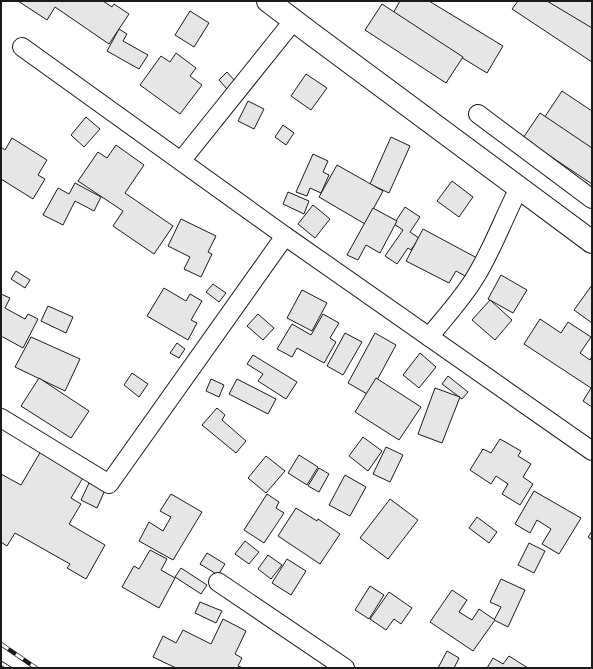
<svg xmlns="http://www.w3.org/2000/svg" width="593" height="669" font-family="'Playfair Display',serif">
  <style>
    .building { fill: #e6e6e6; stroke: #1a1a1a }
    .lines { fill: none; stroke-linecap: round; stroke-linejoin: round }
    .street-casing { stroke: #1a1a1a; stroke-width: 20 }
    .primary-casing { stroke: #1a1a1a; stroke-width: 24 }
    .street { stroke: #fff; stroke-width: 18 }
    .primary { stroke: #fff; stroke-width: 22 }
    .rail-casing { stroke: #1a1a1a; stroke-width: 4.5 }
    .rail { stroke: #fff; stroke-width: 3; stroke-dasharray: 9; stroke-linecap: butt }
  </style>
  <rect width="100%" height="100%" fill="#fff"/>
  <g class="building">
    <path d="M 18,1 L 103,1 L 112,7 L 114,4 L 129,14 L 109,44 L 55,7 L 47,20 Z"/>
    <path d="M 400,1 L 429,1 L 503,46 L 487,73 L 392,15 Z"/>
    <path d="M 518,1 L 555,1 L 592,26 L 592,62 L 512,9 Z"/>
    <path d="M 547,1 L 592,1 L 592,28 Z"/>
    <path d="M 382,4 L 463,57 L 446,83 L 365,30 Z"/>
    <path d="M 190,11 L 209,23 L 194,47 L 175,35 Z"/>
    <path d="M 119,29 L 127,34 L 123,41 L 148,55 L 139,69 L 107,51 Z"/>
    <path d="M 176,53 L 196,68 L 190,76 L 202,85 L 180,114 L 140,85 L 161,56 L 170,62 Z"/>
    <path d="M 227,72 L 235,81 L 227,89 L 219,80 Z"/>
    <path d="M 306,74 L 327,88 L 311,110 L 291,96 Z"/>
    <path d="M 562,91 L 592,111 L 592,151 L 544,118 Z"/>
    <path d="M 248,101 L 264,109 L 254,129 L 238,121 Z"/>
    <path d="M 540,113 L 592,148 L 592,184 L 523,138 Z"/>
    <path d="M 86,117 L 100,129 L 84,147 L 71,135 Z"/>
    <path d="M 283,125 L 294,133 L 286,145 L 275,137 Z"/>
    <path d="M 391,137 L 410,146 L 389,193 L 370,184 Z"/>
    <path d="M 12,138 L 47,160 L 38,175 L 45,179 L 33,199 L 1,179 L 1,147 L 5,150 Z"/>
    <path d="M 116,145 L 144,165 L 125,193 L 173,226 L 154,254 L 113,226 L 123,211 L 78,181 L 98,152 L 107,158 Z"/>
    <path d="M 313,154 L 328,161 L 323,172 L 329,175 L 321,193 L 310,188 L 307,196 L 296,192 Z"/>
    <path d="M 337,165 L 383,191 L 365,224 L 319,197 Z"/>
    <path d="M 452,181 L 473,197 L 459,217 L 437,201 Z"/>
    <path d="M 75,183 L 101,197 L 94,211 L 75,201 L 63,225 L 43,215 L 58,188 L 69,194 Z"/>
    <path d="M 288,192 L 309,201 L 304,214 L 283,204 Z"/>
    <path d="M 313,205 L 330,219 L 315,238 L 298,224 Z"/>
    <path d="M 405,207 L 420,217 L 410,232 L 419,238 L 411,250 L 408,248 L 397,264 L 385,256 L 403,230 L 394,224 Z"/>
    <path d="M 373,208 L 397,221 L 380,253 L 366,245 L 358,260 L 347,255 Z"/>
    <path d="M 181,219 L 216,236 L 208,252 L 212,254 L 201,277 L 184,269 L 190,257 L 168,246 Z"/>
    <path d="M 423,229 L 477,258 L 467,277 L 456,271 L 449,283 L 406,261 Z"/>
    <path d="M 16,271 L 30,280 L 25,288 L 11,279 Z"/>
    <path d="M 501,275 L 527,290 L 513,313 L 488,299 Z"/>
    <path d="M 213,284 L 226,293 L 219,302 L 206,292 Z"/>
    <path d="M 592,285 L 592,323 L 574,310 Z"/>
    <path d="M 164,288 L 186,301 L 190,294 L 202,301 L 191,320 L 197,323 L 188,340 L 147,316 Z"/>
    <path d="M 302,290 L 327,303 L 312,331 L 287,318 Z"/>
    <path d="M 1,294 L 10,298 L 5,308 L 25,319 L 28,314 L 38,319 L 23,348 L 1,336 Z"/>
    <path d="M 490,300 L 512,320 L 495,340 L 472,320 Z"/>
    <path d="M 48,306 L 73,317 L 66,333 L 41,321 Z"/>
    <path d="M 258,314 L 274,328 L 263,340 L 247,326 Z"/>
    <path d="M 323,314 L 339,323 L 330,338 L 336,342 L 324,363 L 297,348 L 292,357 L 277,349 L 292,324 L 311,335 Z"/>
    <path d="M 540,319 L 561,333 L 568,322 L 591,337 L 580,353 L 590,360 L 592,356 L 592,407 L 583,401 L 591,388 L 524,344 Z"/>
    <path d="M 345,333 L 362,342 L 343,375 L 327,366 Z"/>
    <path d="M 375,333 L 396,345 L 369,395 L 348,383 Z"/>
    <path d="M 31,337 L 80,359 L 65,391 L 15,367 Z"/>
    <path d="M 177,343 L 185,349 L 179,358 L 170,353 Z"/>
    <path d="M 420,353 L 436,367 L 419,388 L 403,375 Z"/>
    <path d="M 253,355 L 297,382 L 286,399 L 258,381 L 263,374 L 247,364 Z"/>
    <path d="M 132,373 L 148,384 L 139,397 L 124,385 Z"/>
    <path d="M 448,376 L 468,392 L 462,399 L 442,384 Z"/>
    <path d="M 39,378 L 89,411 L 71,438 L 21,406 Z"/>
    <path d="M 376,378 L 421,407 L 399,440 L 355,412 Z"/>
    <path d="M 211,379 L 224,385 L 219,397 L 206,391 Z"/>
    <path d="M 237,379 L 276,399 L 268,414 L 229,394 Z"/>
    <path d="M 435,388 L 460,397 L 442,443 L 418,434 Z"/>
    <path d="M 217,408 L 225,415 L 222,420 L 246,441 L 236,453 L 202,425 Z"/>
    <path d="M 363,437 L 382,451 L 368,471 L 349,456 Z"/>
    <path d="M 500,439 L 521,451 L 518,456 L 531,464 L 523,477 L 533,484 L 520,505 L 502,494 L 508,484 L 496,476 L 491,484 L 470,470 L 483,449 L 491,453 Z"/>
    <path d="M 386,447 L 403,455 L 390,482 L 373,474 Z"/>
    <path d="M 41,451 L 84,476 L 71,498 L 81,504 L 69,524 L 105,545 L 86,579 L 67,568 L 70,564 L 15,533 L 7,546 L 1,542 L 1,474 L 21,485 Z"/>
    <path d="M 299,455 L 318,467 L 307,485 L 288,473 Z"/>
    <path d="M 266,456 L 285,471 L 266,493 L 248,478 Z"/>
    <path d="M 319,468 L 329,474 L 319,492 L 308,486 Z"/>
    <path d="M 345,475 L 366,487 L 350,516 L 329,505 Z"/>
    <path d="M 89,483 L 105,490 L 97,508 L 81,500 Z"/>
    <path d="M 534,491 L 581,518 L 559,554 L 542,544 L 551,529 L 537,520 L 530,533 L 515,524 Z"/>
    <path d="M 171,494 L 202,512 L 173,560 L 139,541 L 149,522 L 163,531 L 171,517 L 160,511 Z"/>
    <path d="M 267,494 L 279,502 L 276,508 L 284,513 L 264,543 L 244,530 Z"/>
    <path d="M 390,499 L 418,520 L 388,559 L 360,538 Z"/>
    <path d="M 296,508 L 317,521 L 318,519 L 340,534 L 320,564 L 278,536 Z"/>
    <path d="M 477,517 L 497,532 L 489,543 L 469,528 Z"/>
    <path d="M 592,531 L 592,540 L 588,537 Z"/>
    <path d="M 245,541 L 259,552 L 249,564 L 235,554 Z"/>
    <path d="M 529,543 L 545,551 L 534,573 L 518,565 Z"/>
    <path d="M 150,550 L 167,559 L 161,570 L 175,578 L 159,608 L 122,587 L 134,566 L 139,569 Z"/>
    <path d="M 207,553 L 225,564 L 218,575 L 200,564 Z"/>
    <path d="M 268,555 L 282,565 L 271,579 L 258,569 Z"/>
    <path d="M 287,559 L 306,571 L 291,595 L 272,583 Z"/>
    <path d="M 181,568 L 207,585 L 201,594 L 175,577 Z"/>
    <path d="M 501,579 L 525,590 L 508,627 L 494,620 L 501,607 L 490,602 Z"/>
    <path d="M 370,586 L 384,595 L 369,619 L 355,610 Z"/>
    <path d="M 452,590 L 467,600 L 459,612 L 472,620 L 479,609 L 495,620 L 473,651 L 430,622 Z"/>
    <path d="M 389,592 L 412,608 L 401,624 L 394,619 L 386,630 L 370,619 Z"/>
    <path d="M 200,602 L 222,611 L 216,623 L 195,613 Z"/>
    <path d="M 223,619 L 246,631 L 235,654 L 242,658 L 238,666 L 243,668 L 176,668 L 153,657 L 163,636 L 176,643 L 183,630 L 211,644 Z"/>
    <path d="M 447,651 L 459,658 L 454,668 L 438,668 Z"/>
    <path d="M 509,656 L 528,668 L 487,668 L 493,658 L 503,664 Z"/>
  </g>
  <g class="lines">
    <g class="street-casing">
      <g id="street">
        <path d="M 478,114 L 592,199"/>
        <path d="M 181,161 L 294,20"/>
        <path d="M 285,236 L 592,451"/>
        <path d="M 429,337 C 445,317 463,298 476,276 C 493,248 504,217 519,188"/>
        <path d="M 1,418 L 109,484 L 285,236 L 22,47"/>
        <path d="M 218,582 L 345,668"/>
      </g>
    </g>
    <g class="primary-casing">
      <path id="primary" d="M 268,1 L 313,35 L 592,242"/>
    </g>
    <use href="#street" class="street"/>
    <use href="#primary" class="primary"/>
    <g class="rail-casing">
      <g id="rail">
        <path d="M 1,644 L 36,668"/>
        <path d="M 1,663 L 9,668"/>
      </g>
    </g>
    <use href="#rail" class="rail"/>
  </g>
  <rect width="593" height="669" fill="none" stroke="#1a1a1a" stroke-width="4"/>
</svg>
